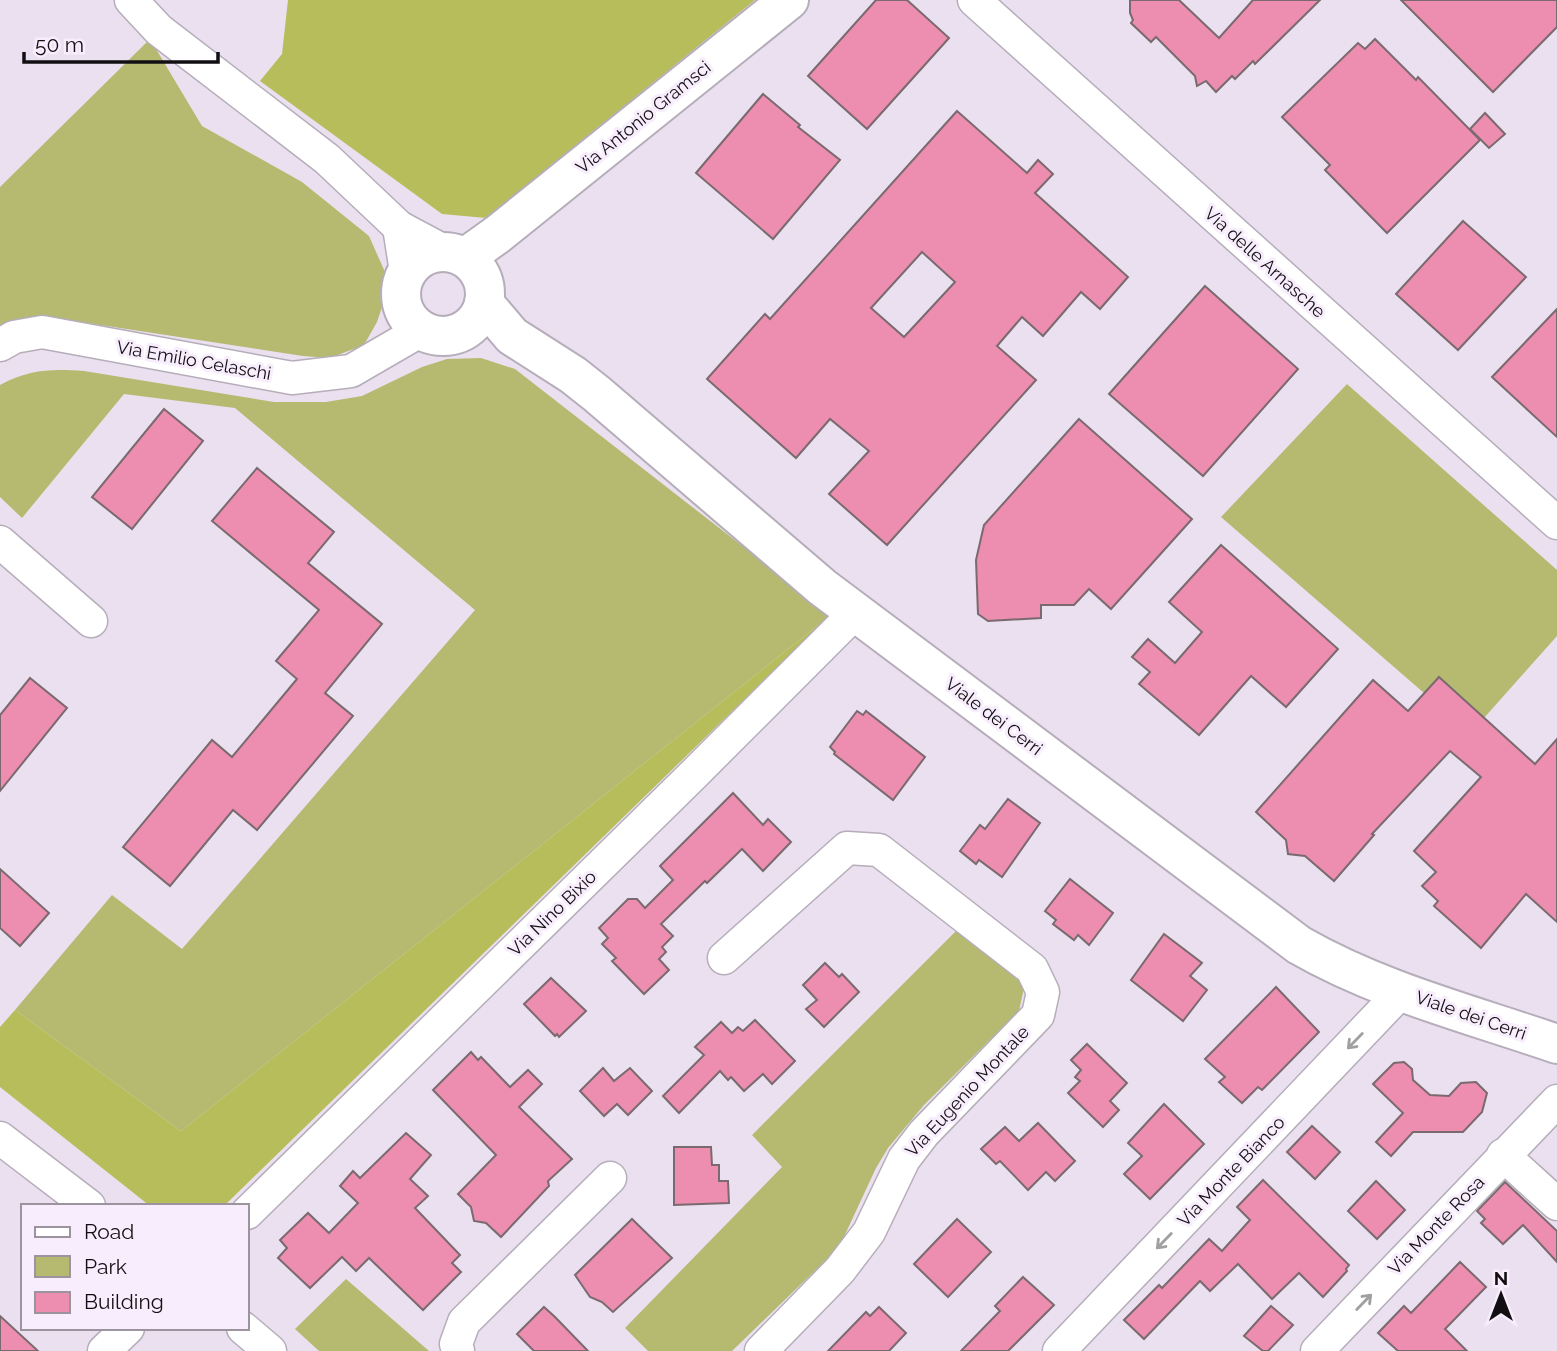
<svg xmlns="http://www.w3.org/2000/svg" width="1557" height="1351" font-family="Raleway,sans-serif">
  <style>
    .green { fill: #b5ba70 }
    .forest { fill: #b8bd5b }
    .building { fill: #ed8daf; stroke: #7a6a6f; stroke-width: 2; fill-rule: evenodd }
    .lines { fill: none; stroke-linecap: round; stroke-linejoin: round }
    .minor-casing { stroke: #b6adba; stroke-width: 35 }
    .tertiary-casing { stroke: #b6adba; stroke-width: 42 }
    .minor { stroke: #fff; stroke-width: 32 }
    .tertiary { stroke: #fff; stroke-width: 38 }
    .oneway { stroke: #a09fa1 }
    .labels { text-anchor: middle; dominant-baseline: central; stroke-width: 6; stroke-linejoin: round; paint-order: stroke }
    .street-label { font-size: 18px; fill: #120f13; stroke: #f7edfc }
  </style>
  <rect width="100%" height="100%" fill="#eae0ef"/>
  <g class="green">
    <path d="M 150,39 L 202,126 L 302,182 L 369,236 L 385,272 L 386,295 L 377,322 L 364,345 L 330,358 L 303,356 L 48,317 L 0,328 L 0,187 Z"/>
    <path d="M 481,358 L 515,369 L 831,615 L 181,1131 L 15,1010 L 112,895 L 182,949 L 475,610 L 235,408 L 124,394 L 22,518 L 0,497 L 0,385 C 31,369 50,369 84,371 L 274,402 L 326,402 L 362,396 L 422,367 L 447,359 Z"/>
    <path d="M 1347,384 L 1557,570 L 1557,636 L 1484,718 L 1424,693 L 1221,517 Z"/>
    <path d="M 957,930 L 1022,979 L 1024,988 L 1019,1011 L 924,1105 L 888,1148 L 876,1168 L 843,1239 L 826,1260 L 732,1351 L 648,1351 L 625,1328 L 782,1167 L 752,1135 Z"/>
    <path d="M 346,1279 L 429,1351 L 319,1351 L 295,1329 Z"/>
  </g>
  <g class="forest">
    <path d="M 288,0 L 755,0 L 486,218 L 442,214 L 260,81 L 282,54 Z"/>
    <path d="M 831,615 L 224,1206 L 150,1206 L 0,1087 L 0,1027 L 15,1010 L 181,1131 Z"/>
  </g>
  <g class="building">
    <path d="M 876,0 L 907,0 L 949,38 L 867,129 L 808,76 Z"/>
    <path d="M 1130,0 L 1179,0 L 1219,38 L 1253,0 L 1320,0 L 1255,64 L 1253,61 L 1235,79 L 1232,76 L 1216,92 L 1206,81 L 1197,86 L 1195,76 L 1156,37 L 1151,42 L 1131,23 L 1133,20 L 1130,13 Z"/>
    <path d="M 1401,0 L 1557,0 L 1557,27 L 1493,92 Z"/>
    <path d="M 1375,39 L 1416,80 L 1418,77 L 1480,140 L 1387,233 L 1325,170 L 1330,165 L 1282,117 L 1358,43 L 1365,49 Z"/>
    <path d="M 763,94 L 800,125 L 798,127 L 840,160 L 773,239 L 696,173 Z"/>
    <path d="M 957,111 L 1027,173 L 1038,160 L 1053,174 L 1035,193 L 1128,277 L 1100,309 L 1081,292 L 1043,336 L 1022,317 L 997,346 L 1036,380 L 887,545 L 829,494 L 869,451 L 830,419 L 796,458 L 707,379 L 765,314 L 770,319 ZM 922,252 L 955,282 L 904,337 L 871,308 Z"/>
    <path d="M 1485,113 L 1505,134 L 1489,148 L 1470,129 Z"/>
    <path d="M 1463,221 L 1526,277 L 1458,350 L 1396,294 Z"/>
    <path d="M 1205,286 L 1298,369 L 1203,476 L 1109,394 Z"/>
    <path d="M 1557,309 L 1557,437 L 1492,377 Z"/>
    <path d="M 164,409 L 203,441 L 132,529 L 92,497 Z"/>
    <path d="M 1079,419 L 1192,519 L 1111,609 L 1089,589 L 1074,605 L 1041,605 L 1041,618 L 988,621 L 978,614 L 976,560 L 984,525 Z"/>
    <path d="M 257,468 L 334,532 L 308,563 L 382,624 L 325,693 L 353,716 L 257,830 L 233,810 L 170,886 L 123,847 L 212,740 L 232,757 L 297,679 L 276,661 L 319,610 L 212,521 Z"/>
    <path d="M 1221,545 L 1338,649 L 1286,707 L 1251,676 L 1199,735 L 1139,684 L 1150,672 L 1132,657 L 1148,639 L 1175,663 L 1202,632 L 1169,602 Z"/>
    <path d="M 1439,677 L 1535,764 L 1557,739 L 1557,922 L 1526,894 L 1481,948 L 1434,906 L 1438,901 L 1422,886 L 1436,872 L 1414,851 L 1481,777 L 1450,751 L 1372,834 L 1374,835 L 1334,881 L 1305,856 L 1288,854 L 1286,840 L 1256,812 L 1373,680 L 1408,711 Z"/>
    <path d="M 30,678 L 67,708 L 0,791 L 0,715 Z"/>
    <path d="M 857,711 L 863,715 L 866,711 L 925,757 L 893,800 L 834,754 L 835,752 L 830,747 Z"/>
    <path d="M 733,793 L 763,825 L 768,819 L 791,842 L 763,871 L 742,849 L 707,883 L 705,881 L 661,924 L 673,936 L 662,947 L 666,952 L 659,959 L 669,970 L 644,994 L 612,961 L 616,958 L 602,944 L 608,938 L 599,928 L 628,899 L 637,899 L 645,908 L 673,880 L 660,866 Z"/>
    <path d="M 1008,799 L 1040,823 L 1002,877 L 979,860 L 976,864 L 960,851 L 980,825 L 985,829 Z"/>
    <path d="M 0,869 L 49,913 L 20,946 L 0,928 Z"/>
    <path d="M 1070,879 L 1113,913 L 1089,945 L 1078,935 L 1074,940 L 1053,924 L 1056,920 L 1045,911 Z"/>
    <path d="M 1164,934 L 1202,963 L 1190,976 L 1207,990 L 1183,1021 L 1131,980 Z"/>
    <path d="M 825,963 L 839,977 L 842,974 L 859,992 L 824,1027 L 806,1009 L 817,1000 L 803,985 Z"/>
    <path d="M 551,978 L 586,1011 L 559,1037 L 557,1034 L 555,1036 L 524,1004 Z"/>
    <path d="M 1276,987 L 1319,1032 L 1262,1090 L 1258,1087 L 1242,1103 L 1219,1082 L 1225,1077 L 1205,1059 Z"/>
    <path d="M 755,1020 L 795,1061 L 772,1084 L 763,1074 L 744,1091 L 731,1077 L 728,1080 L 720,1071 L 679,1113 L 663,1096 L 704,1055 L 695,1047 L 721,1022 L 732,1033 L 738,1027 L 743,1031 Z"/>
    <path d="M 1087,1044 L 1127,1083 L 1110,1101 L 1119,1110 L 1103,1127 L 1068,1093 L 1080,1081 L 1075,1077 L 1081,1070 L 1071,1060 Z"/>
    <path d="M 471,1052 L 478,1060 L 481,1057 L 510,1087 L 528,1070 L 542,1084 L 519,1107 L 572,1159 L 548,1181 L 549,1186 L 501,1237 L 486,1223 L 474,1221 L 471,1207 L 458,1194 L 496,1155 L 433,1090 Z"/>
    <path d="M 1404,1062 L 1412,1069 L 1413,1080 L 1430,1095 L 1449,1096 L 1461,1083 L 1476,1082 L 1487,1093 L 1482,1112 L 1463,1132 L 1413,1132 L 1391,1156 L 1376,1142 L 1403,1113 L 1373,1084 L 1394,1063 Z"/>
    <path d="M 603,1068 L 614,1081 L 630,1068 L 652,1091 L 628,1115 L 617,1104 L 604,1116 L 580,1091 Z"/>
    <path d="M 1164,1104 L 1204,1144 L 1150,1199 L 1124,1174 L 1142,1156 L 1128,1143 Z"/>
    <path d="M 1038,1123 L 1075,1161 L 1055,1181 L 1046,1172 L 1028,1190 L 1000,1161 L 996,1164 L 981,1149 L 1005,1127 L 1019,1141 Z"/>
    <path d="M 1312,1126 L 1340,1152 L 1315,1179 L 1287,1152 Z"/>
    <path d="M 406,1133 L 431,1155 L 410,1179 L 428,1196 L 415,1208 L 460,1255 L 452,1263 L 461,1272 L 423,1310 L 369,1258 L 356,1271 L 342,1257 L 310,1288 L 278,1258 L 287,1248 L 280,1240 L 308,1213 L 329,1233 L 358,1203 L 340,1186 L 353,1171 L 360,1178 Z"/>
    <path d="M 674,1147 L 711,1147 L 712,1165 L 719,1165 L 719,1181 L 728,1181 L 729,1203 L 674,1205 Z"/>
    <path d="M 1263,1180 L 1349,1265 L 1346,1269 L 1347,1271 L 1323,1297 L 1299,1273 L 1272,1299 L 1238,1264 L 1210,1291 L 1200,1281 L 1144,1339 L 1124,1320 L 1159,1285 L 1162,1288 L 1209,1239 L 1222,1251 L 1250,1220 L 1237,1207 Z"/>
    <path d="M 1376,1181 L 1405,1210 L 1377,1239 L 1348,1211 Z"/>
    <path d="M 1505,1182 L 1557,1231 L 1557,1262 L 1523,1225 L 1503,1244 L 1481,1223 L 1485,1219 L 1477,1211 Z"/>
    <path d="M 632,1219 L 672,1258 L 613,1312 L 602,1302 L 590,1297 L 575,1275 Z"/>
    <path d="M 957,1219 L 991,1252 L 948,1297 L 914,1264 Z"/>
    <path d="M 1460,1262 L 1486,1287 L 1445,1329 L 1467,1351 L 1398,1351 L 1378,1333 L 1404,1306 L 1411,1313 Z"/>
    <path d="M 1023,1277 L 1054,1305 L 1008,1351 L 961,1351 L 1000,1311 L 995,1306 Z"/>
    <path d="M 1271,1306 L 1293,1325 L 1268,1351 L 1263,1351 L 1244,1336 Z"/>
    <path d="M 544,1307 L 555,1317 L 588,1351 L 534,1351 L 517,1334 Z"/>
    <path d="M 879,1307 L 906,1333 L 889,1351 L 828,1351 L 866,1312 L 870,1316 Z"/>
    <path d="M 0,1316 L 38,1351 L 0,1351 Z"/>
  </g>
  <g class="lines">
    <g class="minor-casing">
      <g id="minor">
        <path d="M 131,0 L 159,30 L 327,159 L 399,227 L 444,251"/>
        <path d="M 974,0 L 1557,523"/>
        <path d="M 399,227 L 406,272"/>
        <path d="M 0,345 L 14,337 L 42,332 L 292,378 L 351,371 L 420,331"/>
        <path d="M 0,542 L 91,621"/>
        <path d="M 724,958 L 847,848 L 879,850 L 1032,969 L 1043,992 L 1038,1015 L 924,1133 L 904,1159 L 869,1232 L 840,1270 L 761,1351"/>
        <path d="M 0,1138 L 89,1206"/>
        <path d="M 1503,1155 L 1557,1204"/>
        <path d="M 247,1213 L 694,774 L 856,612"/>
        <path d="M 243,1328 L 270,1351"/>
        <path d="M 104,1351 L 128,1328"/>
        <path d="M 458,1351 L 456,1344 L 464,1322 L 610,1178"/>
        <path d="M 1059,1351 L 1402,991"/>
        <path d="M 1317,1351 L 1557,1101"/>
      </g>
    </g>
    <g class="tertiary-casing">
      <g id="tertiary">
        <circle cx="443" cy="294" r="42"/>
        <path d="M 466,257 L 498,234 L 789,0"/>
        <path d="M 484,303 L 512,336 L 573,375 L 597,394 L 822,587 L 1299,945 C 1379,991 1470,1014 1557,1044"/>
      </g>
    </g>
    <use href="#minor" class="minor"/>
    <use href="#tertiary" class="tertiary"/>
  </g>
  <defs><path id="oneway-shaft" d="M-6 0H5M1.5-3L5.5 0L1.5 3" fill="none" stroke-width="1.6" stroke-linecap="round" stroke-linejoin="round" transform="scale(1.75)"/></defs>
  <g class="oneway">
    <use href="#oneway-shaft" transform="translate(1355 1041) rotate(134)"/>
    <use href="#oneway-shaft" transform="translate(1164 1241) rotate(134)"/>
    <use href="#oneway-shaft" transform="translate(1364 1302) rotate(-46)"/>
  </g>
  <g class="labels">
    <g class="street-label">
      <text transform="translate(643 117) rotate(-39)">Via Antonio Gramsci</text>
      <text transform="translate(1265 262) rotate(42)">Via delle Arnasche</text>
      <text transform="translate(194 360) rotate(10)">Via Emilio Celaschi</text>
      <text transform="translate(994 716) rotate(37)">Viale dei Cerri</text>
      <text transform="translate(552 913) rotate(-44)">Via Nino Bixio</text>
      <text transform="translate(1471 1015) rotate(19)">Viale dei Cerri</text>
      <text transform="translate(967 1091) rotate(-47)">Via Eugenio Montale</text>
      <text transform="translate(1231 1171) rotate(-46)">Via Monte Bianco</text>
      <text transform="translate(1436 1225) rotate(-46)">Via Monte Rosa</text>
    </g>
  </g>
  <rect x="21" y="1204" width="228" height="126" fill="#f7edfc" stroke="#9b949f" stroke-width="2"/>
  <rect x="35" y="1227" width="35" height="10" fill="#ffffff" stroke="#9b949f" stroke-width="2"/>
  <text x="84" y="1239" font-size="21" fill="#120f13">Road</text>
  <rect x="35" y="1256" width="35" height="21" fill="#b5ba70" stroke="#9b949f" stroke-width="2"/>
  <text x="84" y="1274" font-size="21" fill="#120f13">Park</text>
  <rect x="35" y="1292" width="35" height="21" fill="#ed8daf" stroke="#9b949f" stroke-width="2"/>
  <text x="84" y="1309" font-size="21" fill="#120f13">Building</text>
  <g transform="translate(1501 1295)" stroke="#f7edfc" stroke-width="5" paint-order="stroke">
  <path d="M0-5L12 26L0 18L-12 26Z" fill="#120f13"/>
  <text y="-10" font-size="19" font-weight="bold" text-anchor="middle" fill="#120f13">N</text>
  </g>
  <path d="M24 52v10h194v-10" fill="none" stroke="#120f13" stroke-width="3.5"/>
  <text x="35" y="52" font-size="21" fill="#120f13" stroke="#f7edfc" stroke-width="5" paint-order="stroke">50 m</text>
</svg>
